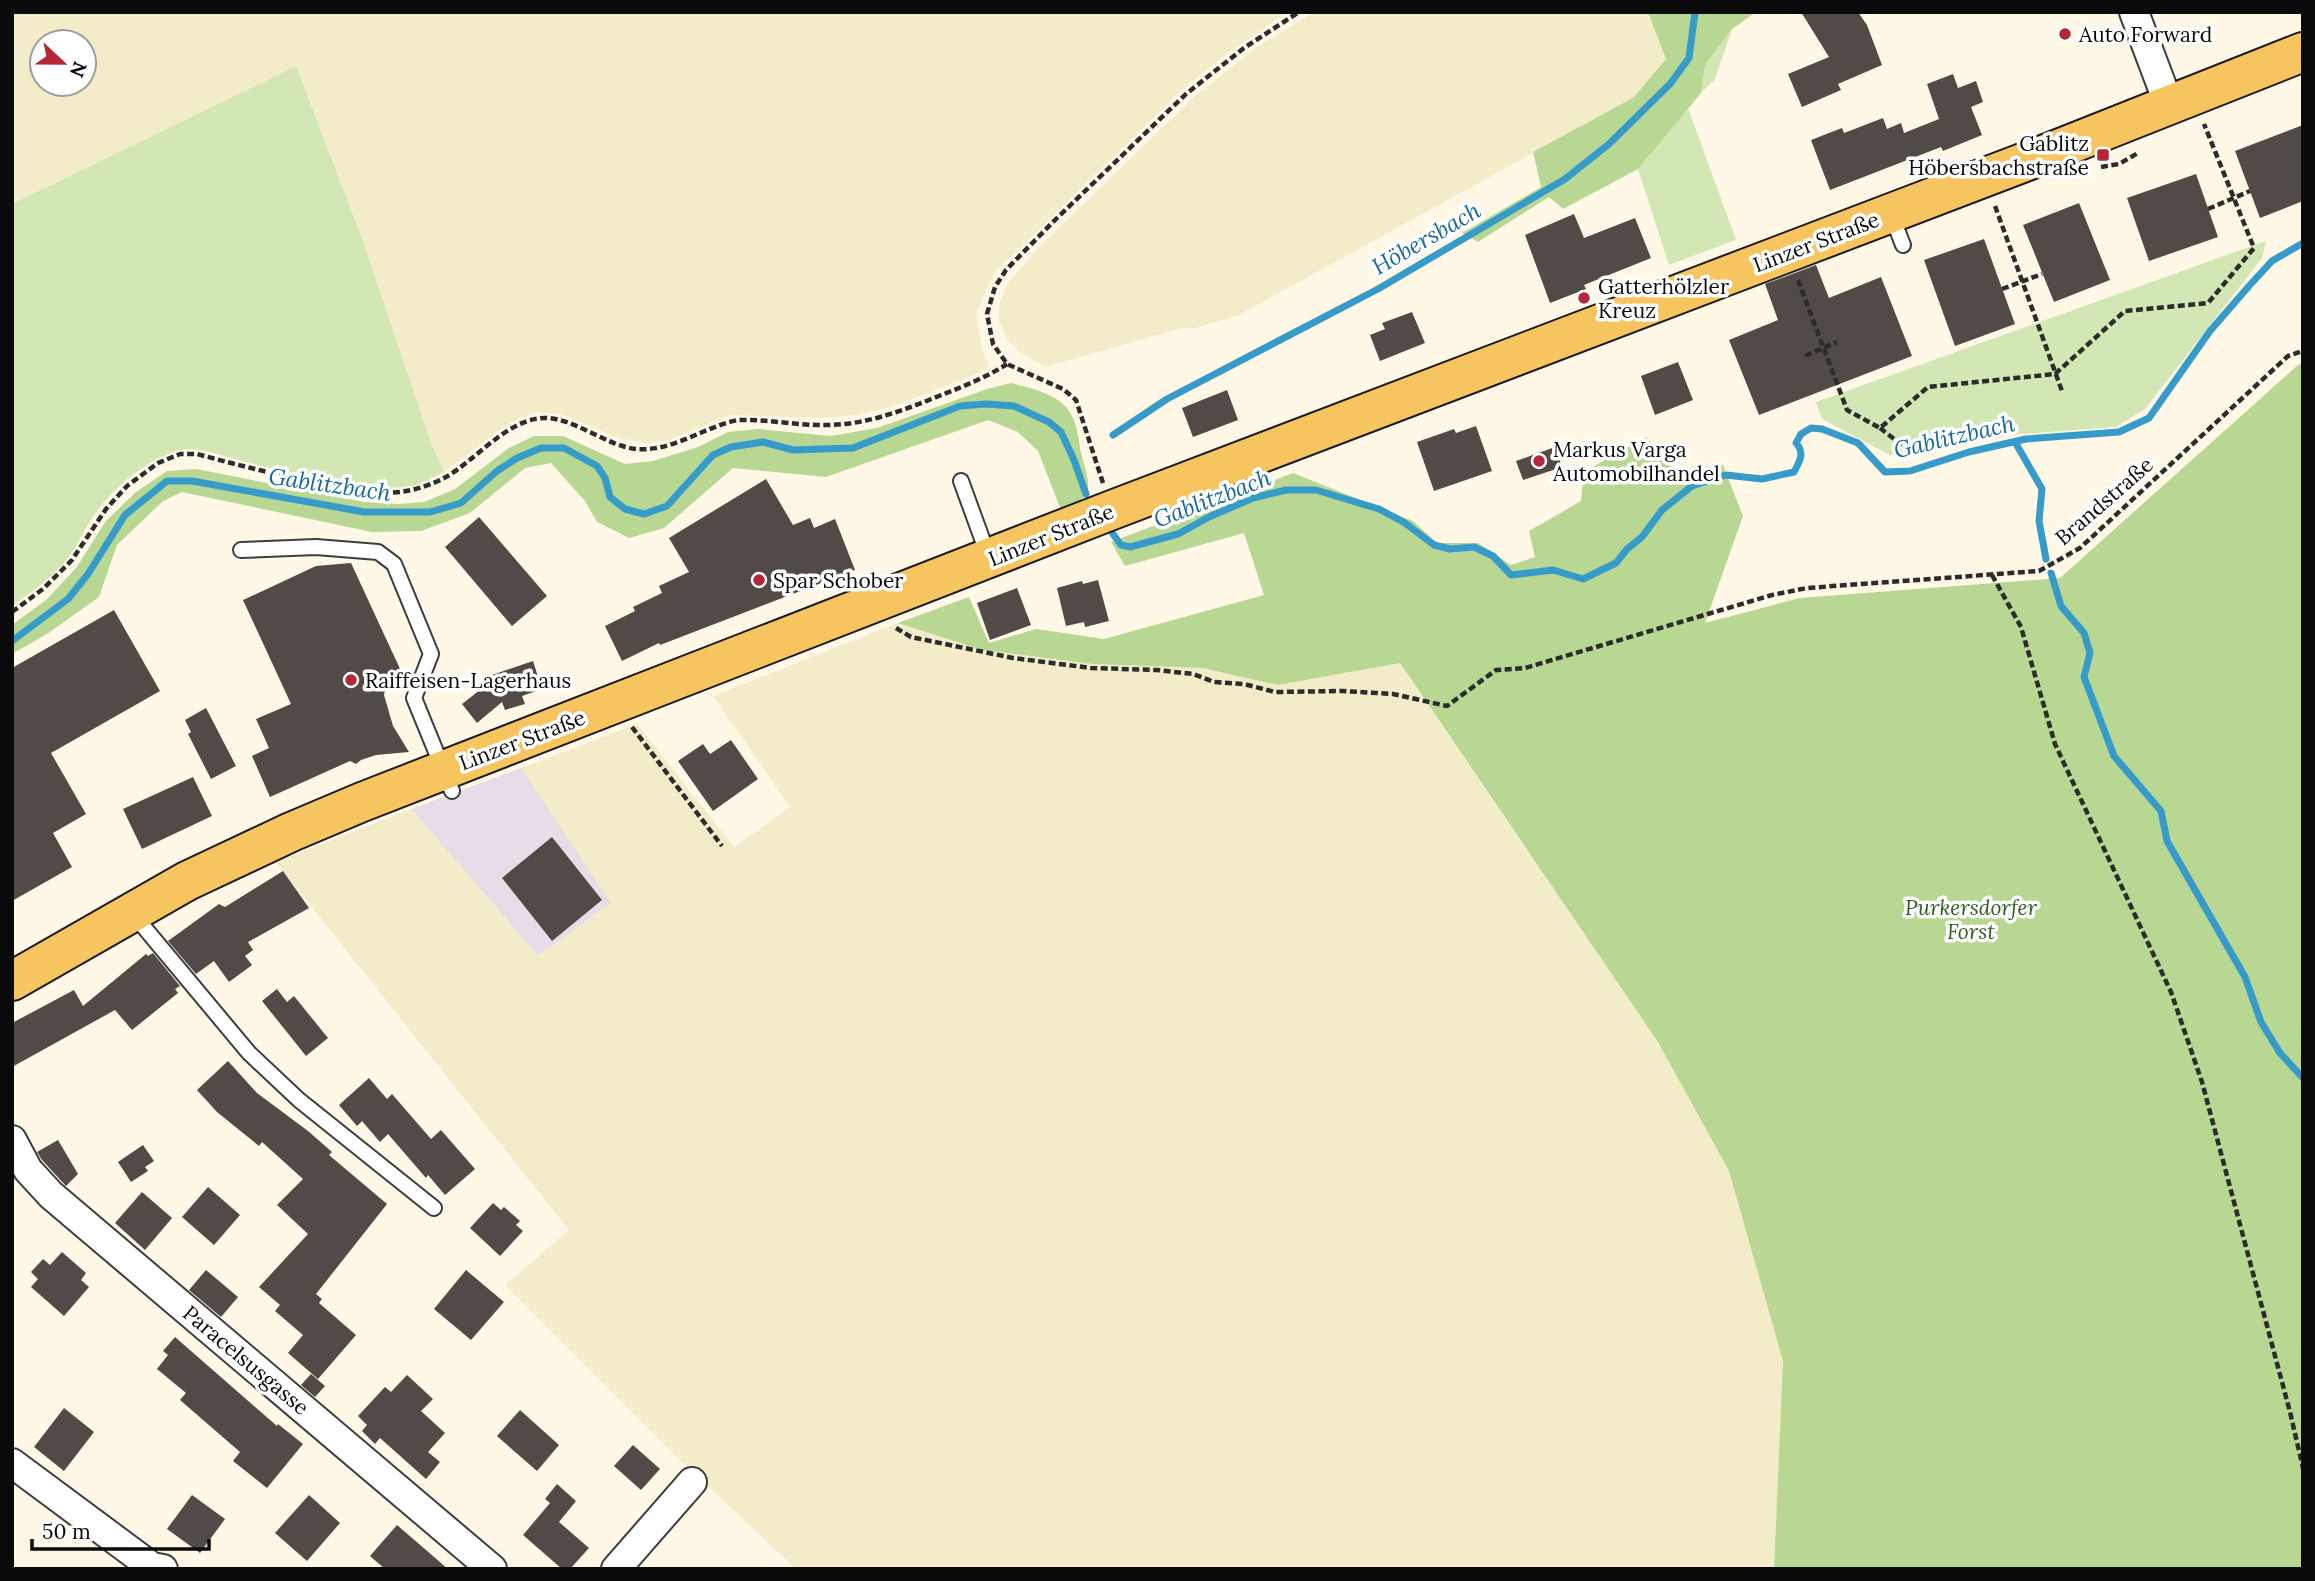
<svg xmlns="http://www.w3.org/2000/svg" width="2315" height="1581" font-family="Lora,serif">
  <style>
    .industrial { fill: #e7dde9 }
    .farmland { fill: #f3ecc9; fill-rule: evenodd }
    .green { fill: #d2e7b3 }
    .forest { fill: #b7d792 }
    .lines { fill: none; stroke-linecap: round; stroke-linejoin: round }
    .stream { stroke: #369bc9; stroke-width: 7 }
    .building { fill: #524a46 }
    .service-casing { stroke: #3d3d3d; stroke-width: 18 }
    .minor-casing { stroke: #3d3d3d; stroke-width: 32 }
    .primary-casing { stroke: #1b1b1b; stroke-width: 42 }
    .path { stroke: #2c2c2c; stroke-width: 4.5; stroke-dasharray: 7 3.5; stroke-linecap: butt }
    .service { stroke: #fff; stroke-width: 14 }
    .minor { stroke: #fff; stroke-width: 28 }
    .primary { stroke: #f6c560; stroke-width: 38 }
    .poi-dot { fill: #b52639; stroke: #fff; stroke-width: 2.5 }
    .labels { text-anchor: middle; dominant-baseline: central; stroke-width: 7; stroke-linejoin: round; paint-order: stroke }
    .poi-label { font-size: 21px; fill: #0a0a0a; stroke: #fff; text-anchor: start }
    .street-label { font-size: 21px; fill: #0a0a0a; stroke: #fff }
    .park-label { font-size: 21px; font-style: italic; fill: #305e1d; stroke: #fff }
    .water-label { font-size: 23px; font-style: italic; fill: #176a97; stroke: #fff }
  </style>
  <rect width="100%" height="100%" fill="#fff8e7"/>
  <path class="industrial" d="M 521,768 L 611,903 L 538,956 L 411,809 Z"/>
  <g class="farmland">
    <path d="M 12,12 L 1287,12 L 1224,56 L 1183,89 L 994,273 L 976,314 L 982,349 L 989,366 L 979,373 L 892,407 L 857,415 L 818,418 L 730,415 L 669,440 L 647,443 L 618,438 L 561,414 L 537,412 L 519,418 L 499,430 L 444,472 L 431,443 L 363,241 L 296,66 L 12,204 ZM 42,42 L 84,42 L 84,84 L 42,84 Z"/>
    <path d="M 1315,12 L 1648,12 L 1666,59 L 1633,98 L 1239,315 L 1196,328 L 1182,328 L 1045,367 L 1020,352 L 1007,339 L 999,322 L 999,304 L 1007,285 L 1037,249 L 1195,96 L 1258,46 Z"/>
    <path d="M 898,623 L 982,650 L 1092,664 L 1202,668 L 1278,685 L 1399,663 L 1658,1042 L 1729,1171 L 1783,1361 L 1774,1569 L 796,1569 L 681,1461 L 505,1285 L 569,1230 L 276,862 L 411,809 L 538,956 L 611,903 L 521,768 L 637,724 L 734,847 L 790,807 L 713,696 Z"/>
  </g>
  <g class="green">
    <path d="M 1732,29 L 1715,79 L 1701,93 L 1705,65 Z"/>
    <path d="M 296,66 L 363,241 L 431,443 L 444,472 C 433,477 422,484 410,486 C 372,494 282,471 242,461 C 219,455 193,443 170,453 C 140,465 111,490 93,517 C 84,530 78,545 68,558 C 52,578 33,591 12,606 L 12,204 Z"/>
    <path d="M 1688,108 L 1736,240 L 1669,265 L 1638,169 Z"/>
    <path d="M 2266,241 L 2262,258 L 2145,409 L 2116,427 L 2007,435 L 1890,455 L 1822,419 L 1816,402 Z"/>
  </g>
  <g class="forest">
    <path d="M 1648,12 L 1756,12 L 1732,29 L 1705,65 L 1701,93 L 1638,169 L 1563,209 L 1549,197 L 1478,242 L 1462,233 L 1541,187 L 1533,152 L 1633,98 L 1666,59 Z"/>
    <path d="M 2303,363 L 2303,1569 L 1774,1569 L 1783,1361 L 1729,1171 L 1658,1042 L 1400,663 L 1278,685 L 1202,668 L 1092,664 L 982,650 L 898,623 L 969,597 L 989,643 L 1036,629 L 1104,639 L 1264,595 L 1244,533 L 1125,566 L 1111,542 L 1293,473 L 1413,521 L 1437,543 L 1478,543 L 1511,565 L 1535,557 L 1529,531 L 1581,501 L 1584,472 L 1646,437 L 1675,470 L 1723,465 L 1743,516 L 1705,623 L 1800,598 L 2060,578 L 2298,365 Z"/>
    <path d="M 1011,383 C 1029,388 1052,392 1066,407 C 1076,419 1078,433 1080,448 C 1086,478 1102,496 1061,510 L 1038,451 L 1018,432 L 988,420 L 826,477 L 733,468 L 664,528 L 629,538 L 597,522 L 585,501 L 551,463 L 525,468 L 470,513 L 421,531 L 372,532 L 182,492 L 163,501 L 117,545 L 99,597 L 47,634 L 12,654 L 12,625 L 46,600 L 76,568 L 106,521 L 136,492 L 167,471 L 196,469 L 364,502 L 399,504 L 424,502 L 455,489 L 509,448 L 534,436 L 563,436 L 625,464 L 653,461 L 698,447 L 728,432 L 758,429 L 831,436 L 877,428 L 987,389 Z"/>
  </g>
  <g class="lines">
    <g class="stream">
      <path d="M 1113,435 L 1167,399 L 1378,289 L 1565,179 L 1609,144 L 1670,84 L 1689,58 L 1695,12"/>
      <path d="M 2015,442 L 2042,489 L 2039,521 L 2046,559"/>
      <path d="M 1113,534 L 1121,545 L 1130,547 L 1178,534 L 1209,517 L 1253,498 L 1286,490 L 1316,490 L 1379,509 L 1405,523 L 1434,545 L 1450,549 L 1474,547 L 1493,556 L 1511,575 L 1553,570 L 1583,579 L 1616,563 L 1627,549 L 1642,537 L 1662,510 L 1692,486 L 1726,475 L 1762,479 L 1794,472 C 1800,461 1805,453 1796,443 L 1801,434 L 1811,428 L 1822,429 L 1858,443 L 1885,472 L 1910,471 L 1969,452 L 2026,439 L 2119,432 L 2149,418 L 2210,331 L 2249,286 L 2272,261 L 2303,243"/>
      <path d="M 2051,573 L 2061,606 L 2084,633 L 2090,653 L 2084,677 L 2114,756 L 2161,811 L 2167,841 L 2245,977 L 2261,1022 L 2280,1053 L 2303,1078"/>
      <path d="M 12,641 L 68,599 L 88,574 L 125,515 L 167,481 L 192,481 L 364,512 L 430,512 L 461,503 L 497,471 L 517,458 L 541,448 L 564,448 L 597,466 L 605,478 L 610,497 L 625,509 L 644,514 L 667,506 L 713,455 L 731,447 L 763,442 L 793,450 L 853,448 L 960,406 L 986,404 L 1014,406 L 1049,422 L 1061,432 L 1074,460 L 1086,494"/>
    </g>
  </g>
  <g class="building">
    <path d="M 1801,12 L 1858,12 L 1867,25 L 1882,65 L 1838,84 L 1841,90 L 1802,107 L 1788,74 L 1829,57 Z"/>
    <path d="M 1953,74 L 1958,88 L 1976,81 L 1983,102 L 1971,107 L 1982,135 L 1943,151 L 1941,147 L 1830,190 L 1811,140 L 1842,128 L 1844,133 L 1883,118 L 1887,129 L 1901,123 L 1904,133 L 1939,119 L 1927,84 Z"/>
    <path d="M 2303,125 L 2303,201 L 2260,218 L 2235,151 Z"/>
    <path d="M 2196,174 L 2218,237 L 2149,261 L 2127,198 Z"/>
    <path d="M 2079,203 L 2110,280 L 2054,302 L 2023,225 Z"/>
    <path d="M 1574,214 L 1584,238 L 1635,218 L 1651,258 L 1584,285 L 1586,289 L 1550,303 L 1525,235 Z"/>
    <path d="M 1984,239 L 2015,324 L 1955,346 L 1924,260 Z"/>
    <path d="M 1816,265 L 1829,298 L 1881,277 L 1912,356 L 1759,415 L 1729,340 L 1778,320 L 1765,284 Z"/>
    <path d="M 1412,312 L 1425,343 L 1380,361 L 1370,335 L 1385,329 L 1382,323 Z"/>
    <path d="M 1678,362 L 1693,400 L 1655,415 L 1641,376 Z"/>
    <path d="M 1227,390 L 1238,420 L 1193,437 L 1182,408 Z"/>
    <path d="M 1476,426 L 1492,471 L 1434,491 L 1417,442 L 1454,429 L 1456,433 Z"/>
    <path d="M 1555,447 L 1562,467 L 1523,480 L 1516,461 Z"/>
    <path d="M 766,479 L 793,525 L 810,518 L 814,528 L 835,519 L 855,570 L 660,645 L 659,643 L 622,661 L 605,626 L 635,611 L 633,607 L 662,593 L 659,586 L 689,572 L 669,538 Z"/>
    <path d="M 479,517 L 547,596 L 512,626 L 445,547 Z"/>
    <path d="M 351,563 L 401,671 L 388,677 L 384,695 L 393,726 L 409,752 L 376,755 L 361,760 L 356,764 L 350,761 L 270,797 L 252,756 L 269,748 L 256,719 L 291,704 L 243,600 L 316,566 Z"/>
    <path d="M 1098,580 L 1109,621 L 1085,627 L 1084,622 L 1066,626 L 1057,588 L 1082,581 L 1083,584 Z"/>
    <path d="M 1017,588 L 1031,625 L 990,640 L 977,603 Z"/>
    <path d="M 114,610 L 160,691 L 51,753 L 86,814 L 53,833 L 72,867 L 12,901 L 12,668 Z"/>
    <path d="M 533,661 L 542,689 L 522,696 L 525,704 L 505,710 L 502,702 L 477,723 L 462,704 L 494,679 L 492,675 Z"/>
    <path d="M 206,708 L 236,766 L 211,779 L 188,734 L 191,732 L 185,720 Z"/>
    <path d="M 731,740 L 758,779 L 713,811 L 678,761 L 703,744 L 710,754 Z"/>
    <path d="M 193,777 L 212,816 L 142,849 L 123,809 Z"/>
    <path d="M 552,837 L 602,900 L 552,941 L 502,878 Z"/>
    <path d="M 283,871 L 309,908 L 248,942 L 253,950 L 245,956 L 252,965 L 229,982 L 214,961 L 196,974 L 168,941 L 219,904 L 225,907 Z"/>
    <path d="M 153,953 L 180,986 L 175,989 L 178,993 L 132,1030 L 115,1010 L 12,1067 L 12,1023 L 74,990 L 83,1006 L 146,954 L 148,956 Z"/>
    <path d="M 277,989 L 287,1002 L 294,996 L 328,1038 L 306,1056 L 262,1001 Z"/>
    <path d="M 228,1061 L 257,1093 L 308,1131 L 332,1152 L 329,1155 L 387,1204 L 316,1294 L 322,1299 L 319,1303 L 356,1335 L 318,1379 L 288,1353 L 303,1335 L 275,1311 L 280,1305 L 259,1287 L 308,1234 L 277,1205 L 303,1179 L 262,1142 L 259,1146 L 217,1112 L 197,1090 Z"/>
    <path d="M 369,1078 L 387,1099 L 392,1094 L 431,1139 L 441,1130 L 475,1169 L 445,1195 L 428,1175 L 426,1178 L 388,1134 L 380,1142 L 362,1121 L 357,1126 L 339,1105 Z"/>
    <path d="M 58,1140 L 78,1174 L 66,1186 L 42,1160 L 37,1152 Z"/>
    <path d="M 143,1145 L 154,1161 L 145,1167 L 148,1171 L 131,1182 L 118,1162 Z"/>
    <path d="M 208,1187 L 240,1215 L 214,1245 L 182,1217 Z"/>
    <path d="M 142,1192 L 172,1218 L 145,1250 L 115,1223 Z"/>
    <path d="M 493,1203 L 501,1210 L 504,1207 L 520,1221 L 516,1225 L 523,1231 L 500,1256 L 470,1228 Z"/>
    <path d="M 62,1252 L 86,1273 L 81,1280 L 89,1287 L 64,1316 L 31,1287 L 38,1279 L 31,1272 L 43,1259 L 50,1265 Z"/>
    <path d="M 206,1270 L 238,1297 L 221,1317 L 189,1290 Z"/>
    <path d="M 466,1270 L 504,1302 L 471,1340 L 434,1309 Z"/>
    <path d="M 175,1337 L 277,1426 L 278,1424 L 303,1444 L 267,1488 L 233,1461 L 240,1452 L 180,1400 L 186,1393 L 157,1369 L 168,1355 L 163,1351 Z"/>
    <path d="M 311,1374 L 325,1386 L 315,1397 L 301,1385 Z"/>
    <path d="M 407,1375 L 433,1399 L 421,1411 L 445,1433 L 428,1452 L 440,1462 L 426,1479 L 380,1438 L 375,1444 L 362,1431 L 367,1425 L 358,1416 L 385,1387 L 391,1392 Z"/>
    <path d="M 64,1408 L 94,1432 L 64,1471 L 34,1447 Z"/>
    <path d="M 520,1410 L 559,1445 L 537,1471 L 497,1436 Z"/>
    <path d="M 633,1445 L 660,1469 L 641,1490 L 614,1466 Z"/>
    <path d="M 557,1484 L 576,1501 L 559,1522 L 589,1548 L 570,1569 L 562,1569 L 523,1535 L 550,1503 L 545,1499 Z"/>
    <path d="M 192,1495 L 225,1519 L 200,1553 L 167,1529 Z"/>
    <path d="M 309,1495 L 340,1523 L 307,1561 L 275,1533 Z"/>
    <path d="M 397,1525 L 448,1569 L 385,1569 L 370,1556 Z"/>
  </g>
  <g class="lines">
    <g class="service-casing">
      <g id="service">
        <path d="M 1891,214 L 1903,245"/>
        <path d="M 961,481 L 988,555"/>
        <path d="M 241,550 L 316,547 L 378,552 L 394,564 L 431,654 L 414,698 L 452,791"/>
        <path d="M 133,914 L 249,1053 L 299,1100 L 434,1208"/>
      </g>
    </g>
    <g class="minor-casing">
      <g id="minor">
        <path d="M 2134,12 L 2169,105"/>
        <path d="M 12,1140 L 28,1170 L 51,1195 L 492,1569"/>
        <path d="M 12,1463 L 152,1567 L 163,1569"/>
        <path d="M 616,1569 L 692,1482"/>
      </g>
    </g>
    <g class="primary-casing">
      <path id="primary" d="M 12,981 L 187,881 L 291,832 L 362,802 L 1112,510 L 2038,157 L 2303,52"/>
    </g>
    <g class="path">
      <path d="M 2101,167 L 2119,164 L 2138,153"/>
      <path d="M 1995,206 L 2062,391"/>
      <path d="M 2208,209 L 2250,191"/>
      <path d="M 1798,280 L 1847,410 L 1880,428 L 1928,387 L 2055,374 L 2125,311 L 2208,303 L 2254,248 L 2204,124"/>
      <path d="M 2002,289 L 2042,274"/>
      <path d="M 1805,356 L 1837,342"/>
      <path d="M 1880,428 L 1907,449"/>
      <path d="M 1103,483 L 1076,400 L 1063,389 L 1007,364 L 993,344 L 987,314 L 995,287 L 1006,270 L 1056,219 L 1186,94 L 1244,48 L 1299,12"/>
      <path d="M 1992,575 L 2021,627 L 2055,744 L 2171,992 L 2202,1082 L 2290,1412 L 2303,1468"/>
      <path d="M 12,612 L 43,589 L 72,560 L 106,509 L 127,486 L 158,463 L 180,454 L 197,454 C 245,467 293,479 342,487 C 362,490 385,495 406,491 C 419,489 435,483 446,477 C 476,460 509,417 546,418 C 576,419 607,446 636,449 C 673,452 703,427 738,420 C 769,419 799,426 830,425 C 865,424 896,413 929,400 C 956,389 982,380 1007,364"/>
      <path d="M 896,628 L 911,637 L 1013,658 L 1091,668 L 1157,670 L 1193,674 L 1214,682 L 1244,684 L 1275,692 L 1343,691 L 1393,694 L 1447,706 L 1496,670 L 1525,668 L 1772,595 L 1807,588 L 2039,571 L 2080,548 L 2288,356 L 2303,351"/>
      <path d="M 632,727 L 722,846"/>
    </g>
    <use href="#service" class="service"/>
    <use href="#minor" class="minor"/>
    <use href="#primary" class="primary"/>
  </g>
  <g class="poi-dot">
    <circle cx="2065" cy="34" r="7"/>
    <rect x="2096" y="148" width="14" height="14" rx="3.5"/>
    <circle cx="1584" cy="298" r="7"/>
    <circle cx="1539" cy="461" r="7"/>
    <circle cx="759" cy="580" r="7"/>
    <circle cx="351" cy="680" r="7"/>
  </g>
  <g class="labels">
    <g class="poi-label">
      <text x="2079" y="34">Auto Forward</text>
      <text x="2089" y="143" text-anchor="end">Gablitz<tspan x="2089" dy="24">Höbersbachstraße</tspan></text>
      <text x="1598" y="286">Gatterhölzler<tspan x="1598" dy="24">Kreuz</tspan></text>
      <text x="1553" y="449">Markus Varga<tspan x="1553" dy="24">Automobilhandel</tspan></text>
      <text x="773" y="580">Spar Schober</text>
      <text x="365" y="680">Raiffeisen-Lagerhaus</text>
    </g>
    <g class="street-label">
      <text transform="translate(1816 242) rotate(-21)">Linzer Straße</text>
      <text transform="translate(2104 501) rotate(-41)">Brandstraße</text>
      <text transform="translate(1051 535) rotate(-22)">Linzer Straße</text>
      <text transform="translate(522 740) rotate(-21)">Linzer Straße</text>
      <text transform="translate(246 1360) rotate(40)">Paracelsusgasse</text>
    </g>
    <g class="park-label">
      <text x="1971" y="907">Purkersdorfer<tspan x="1971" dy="24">Forst</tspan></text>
    </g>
    <g class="water-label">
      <text transform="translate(1426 238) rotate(-30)">Höbersbach</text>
      <text transform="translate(1954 436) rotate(-13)">Gablitzbach</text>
      <text transform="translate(330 484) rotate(8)">Gablitzbach</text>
      <text transform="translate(1212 498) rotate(-21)">Gablitzbach</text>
    </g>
  </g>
  <rect width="2315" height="1581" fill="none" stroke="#0a0a0a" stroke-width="28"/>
  <g transform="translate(63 63) rotate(112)"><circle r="33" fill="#ffffff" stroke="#9d9d9d" stroke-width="2"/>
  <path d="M0-5L12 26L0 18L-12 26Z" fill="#b52639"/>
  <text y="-10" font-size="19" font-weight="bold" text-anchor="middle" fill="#0a0a0a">N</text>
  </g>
  <path d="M32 1539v10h177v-10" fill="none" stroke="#0a0a0a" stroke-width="3.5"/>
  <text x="42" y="1539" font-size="21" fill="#0a0a0a" stroke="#ffffff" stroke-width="5" paint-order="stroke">50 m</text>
</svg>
